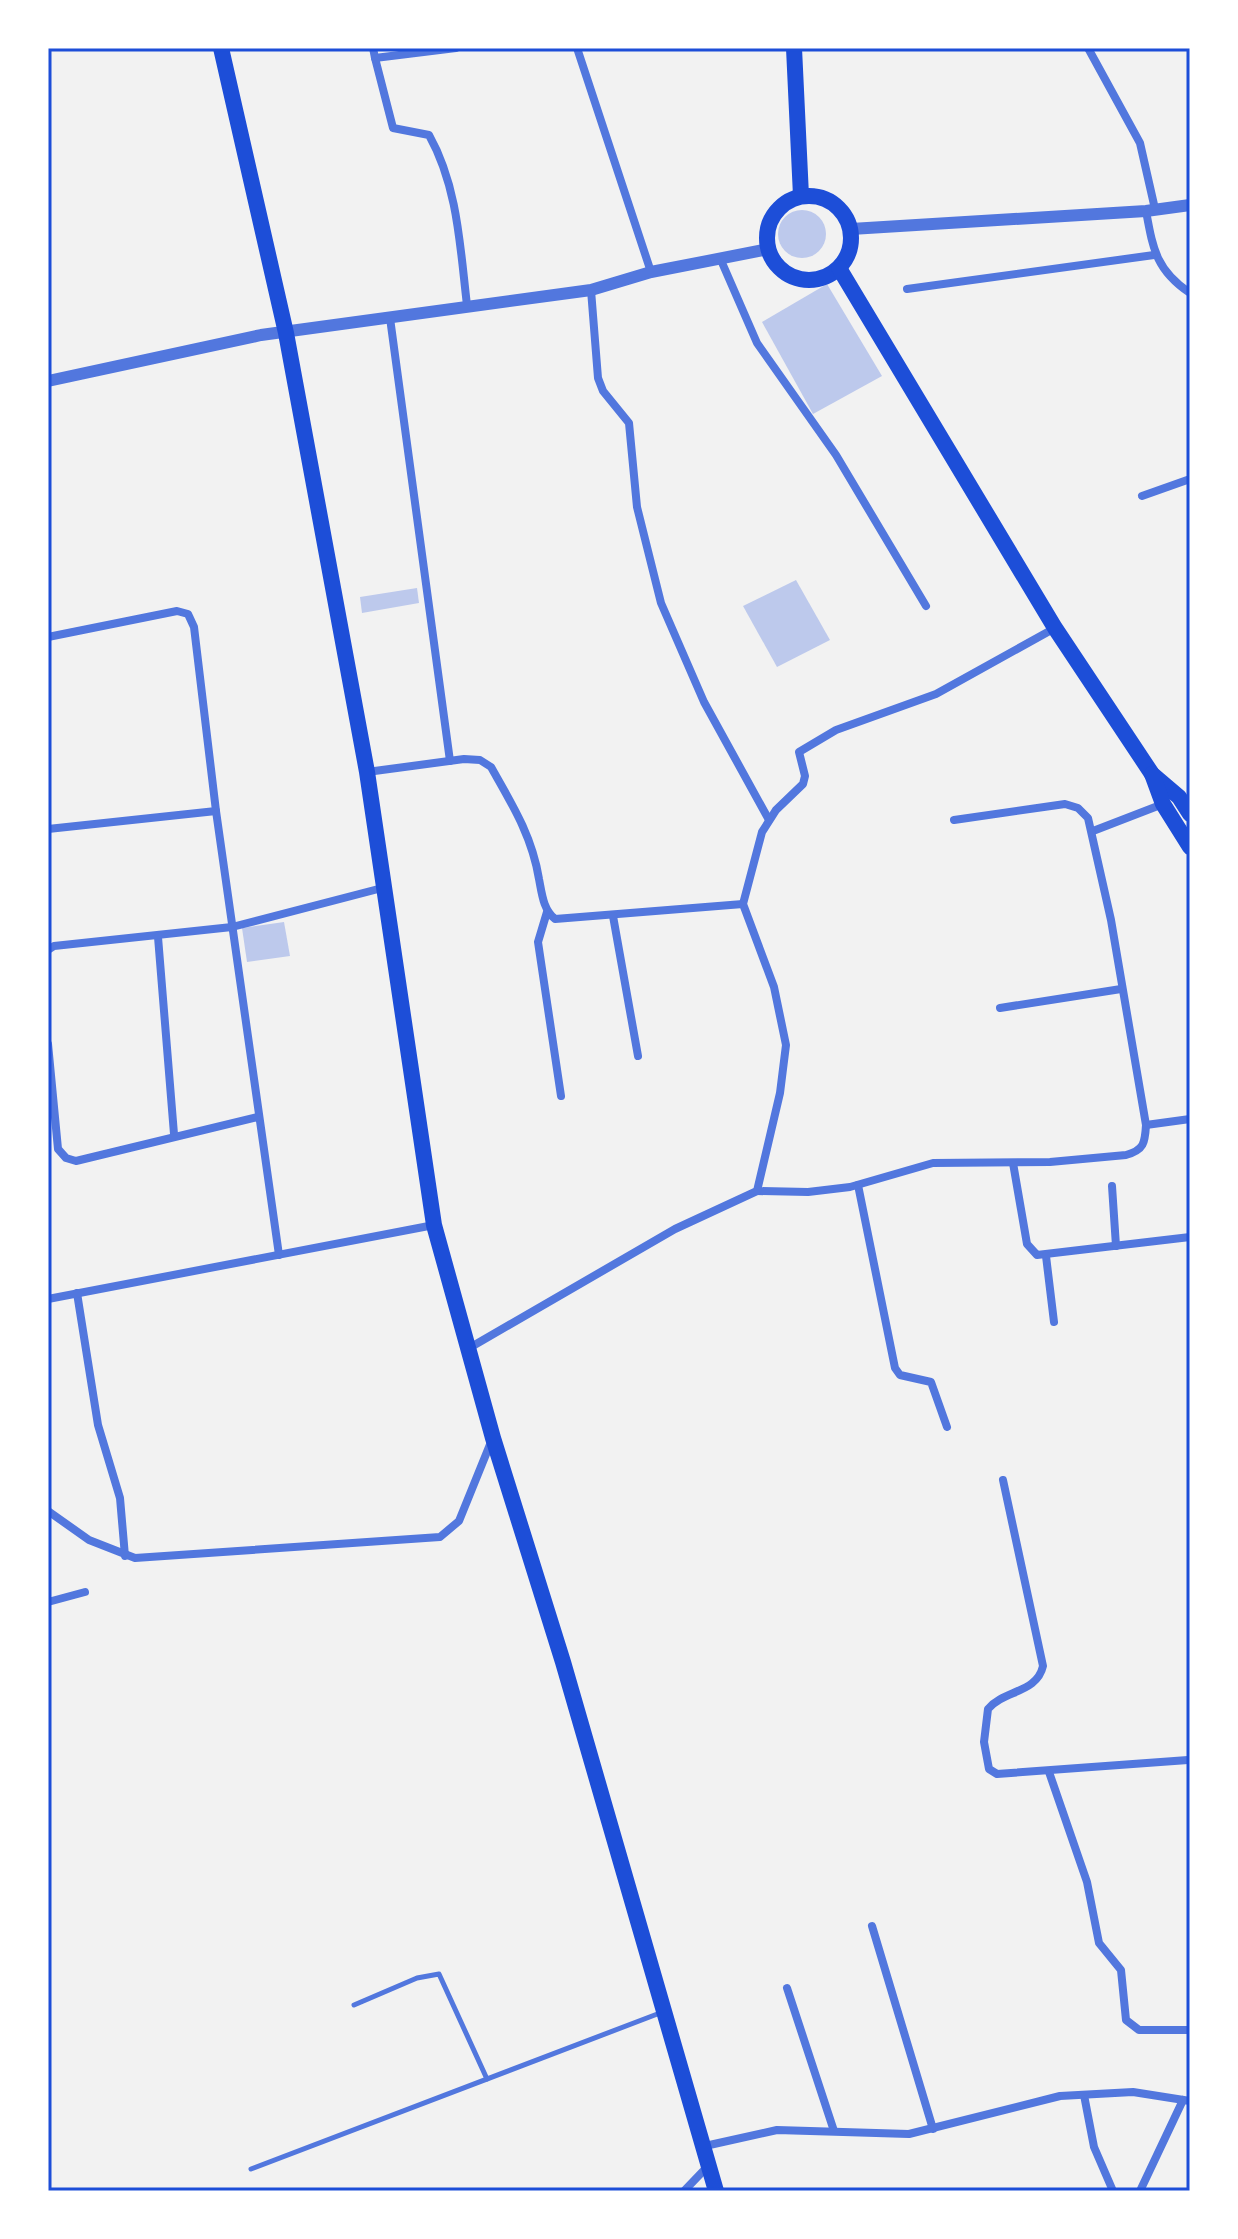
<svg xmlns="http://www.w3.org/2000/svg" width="1238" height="2239" font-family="Georgia,serif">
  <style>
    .building { fill: #bdc9ec }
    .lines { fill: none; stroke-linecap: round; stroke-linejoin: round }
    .service { stroke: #5277de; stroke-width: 5 }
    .minor { stroke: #5277de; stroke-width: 8 }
    .tertiary { stroke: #5277de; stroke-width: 12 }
    .primary { stroke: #1d4ed8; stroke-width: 16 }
    .neatline { fill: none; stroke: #1d4ed8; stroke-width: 3 }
  </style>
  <rect width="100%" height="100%" fill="#f2f2f2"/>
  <g class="building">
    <circle cx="802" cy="234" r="24"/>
    <path d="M 827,284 L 882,376 L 813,414 L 762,322 Z"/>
    <path d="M 796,580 L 830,640 L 777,667 L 743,606 Z"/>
    <path d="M 417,588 L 419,603 L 362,613 L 360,597 Z"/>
    <path d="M 284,922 L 290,956 L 247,962 L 242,928 Z"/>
  </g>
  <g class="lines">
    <g class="service">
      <path d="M 354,2005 L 417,1978 L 439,1974 L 487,2079"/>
      <path d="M 251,2169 L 660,2013"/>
    </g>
    <g class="minor">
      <path d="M 373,48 L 375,58 L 456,48"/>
      <path d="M 577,48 L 651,272"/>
      <path d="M 1088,48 L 1140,143 L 1155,209"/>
      <path d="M 375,58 L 393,128 L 429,135 C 458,187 460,247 467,305"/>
      <path d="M 1146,211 C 1153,249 1156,270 1190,293"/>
      <path d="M 720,258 L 757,343 L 836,455 L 926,606"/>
      <path d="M 907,289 L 1154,255"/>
      <path d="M 591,290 L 598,378 L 603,391 L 629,423 L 637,507 L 661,603 L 704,702 L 769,820"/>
      <path d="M 390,318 L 450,761"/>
      <path d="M 1142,496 L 1190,479"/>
      <path d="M 48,637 L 177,611 L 188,614 L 194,627 L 216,811 L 48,829"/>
      <path d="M 367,772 L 464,759 L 480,760 L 491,767 C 512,804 532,836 539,879 C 542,894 543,909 555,919 L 743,904"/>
      <path d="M 216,811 L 279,1255"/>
      <path d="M 1093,831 L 1163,804"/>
      <path d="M 547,912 L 538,942 L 561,1096"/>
      <path d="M 613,916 L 638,1056"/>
      <path d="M 158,937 L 174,1134"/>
      <path d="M 48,950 L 54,946 L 232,927 L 386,887"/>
      <path d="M 1000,1008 L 1121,989"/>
      <path d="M 48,1044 L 58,1149 L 66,1158 L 76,1161 L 258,1117"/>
      <path d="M 1146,1125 L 1190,1119"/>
      <path d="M 1013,1163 L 1027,1244 L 1037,1255 L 1190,1237"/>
      <path d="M 858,1185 L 895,1368 L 900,1375 L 931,1382 L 947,1427"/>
      <path d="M 1112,1186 L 1116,1246"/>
      <path d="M 757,1191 L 808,1192 L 850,1187 L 933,1163 L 1050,1162 L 1126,1155 C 1144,1150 1145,1143 1146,1125 L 1111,920 L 1088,818 L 1078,808 L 1065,804 L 954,820"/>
      <path d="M 1046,1256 L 1054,1322"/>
      <path d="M 77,1293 L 98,1425 L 120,1498 L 125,1556"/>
      <path d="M 48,1299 L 434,1225"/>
      <path d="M 471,1347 L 675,1229 L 757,1191 L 780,1093 L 786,1045 L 774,987 L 743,904 L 762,832 L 776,810 L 803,784 L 805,776 L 799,752 L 836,730 L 936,694 L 1055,628"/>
      <path d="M 1003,1480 L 1043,1666 C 1037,1693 1004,1690 988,1709 L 984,1742 L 989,1769 L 997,1774 L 1188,1760"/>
      <path d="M 48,1511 L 89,1540 L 135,1558 L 440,1537 L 459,1521 L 491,1442"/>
      <path d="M 48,1602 L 85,1592"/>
      <path d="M 1049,1772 L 1087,1882 L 1099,1943 L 1121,1970 L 1126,2020 L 1139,2030 L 1190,2030"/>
      <path d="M 872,1926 L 933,2129"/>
      <path d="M 787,1988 L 834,2131"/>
      <path d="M 1084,2095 L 1094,2147 L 1113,2191"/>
      <path d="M 705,2146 L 777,2130 L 909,2134 L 1060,2096 L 1133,2092 L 1190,2101"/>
      <path d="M 684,2191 L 708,2166"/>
      <path d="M 1140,2191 L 1183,2100"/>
    </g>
    <g class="tertiary">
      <path d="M 851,229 L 1146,211 L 1190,205"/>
      <path d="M 48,381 L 261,335 L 591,290 L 651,272 L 769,249"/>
    </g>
    <g class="primary">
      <path d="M 221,48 L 286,333 L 367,772 L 434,1225 L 493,1438 L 563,1662 L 716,2191"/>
      <path d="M 794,48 L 801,196"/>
      <circle cx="809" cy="238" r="42"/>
      <path d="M 839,268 L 1055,628 L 1152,774 L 1179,797 L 1190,814"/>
      <path d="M 1152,774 L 1163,804 L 1190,847"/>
    </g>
  </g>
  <rect width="1238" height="2239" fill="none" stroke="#ffffff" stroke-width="100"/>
  <rect x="50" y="50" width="1138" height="2139" class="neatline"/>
</svg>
